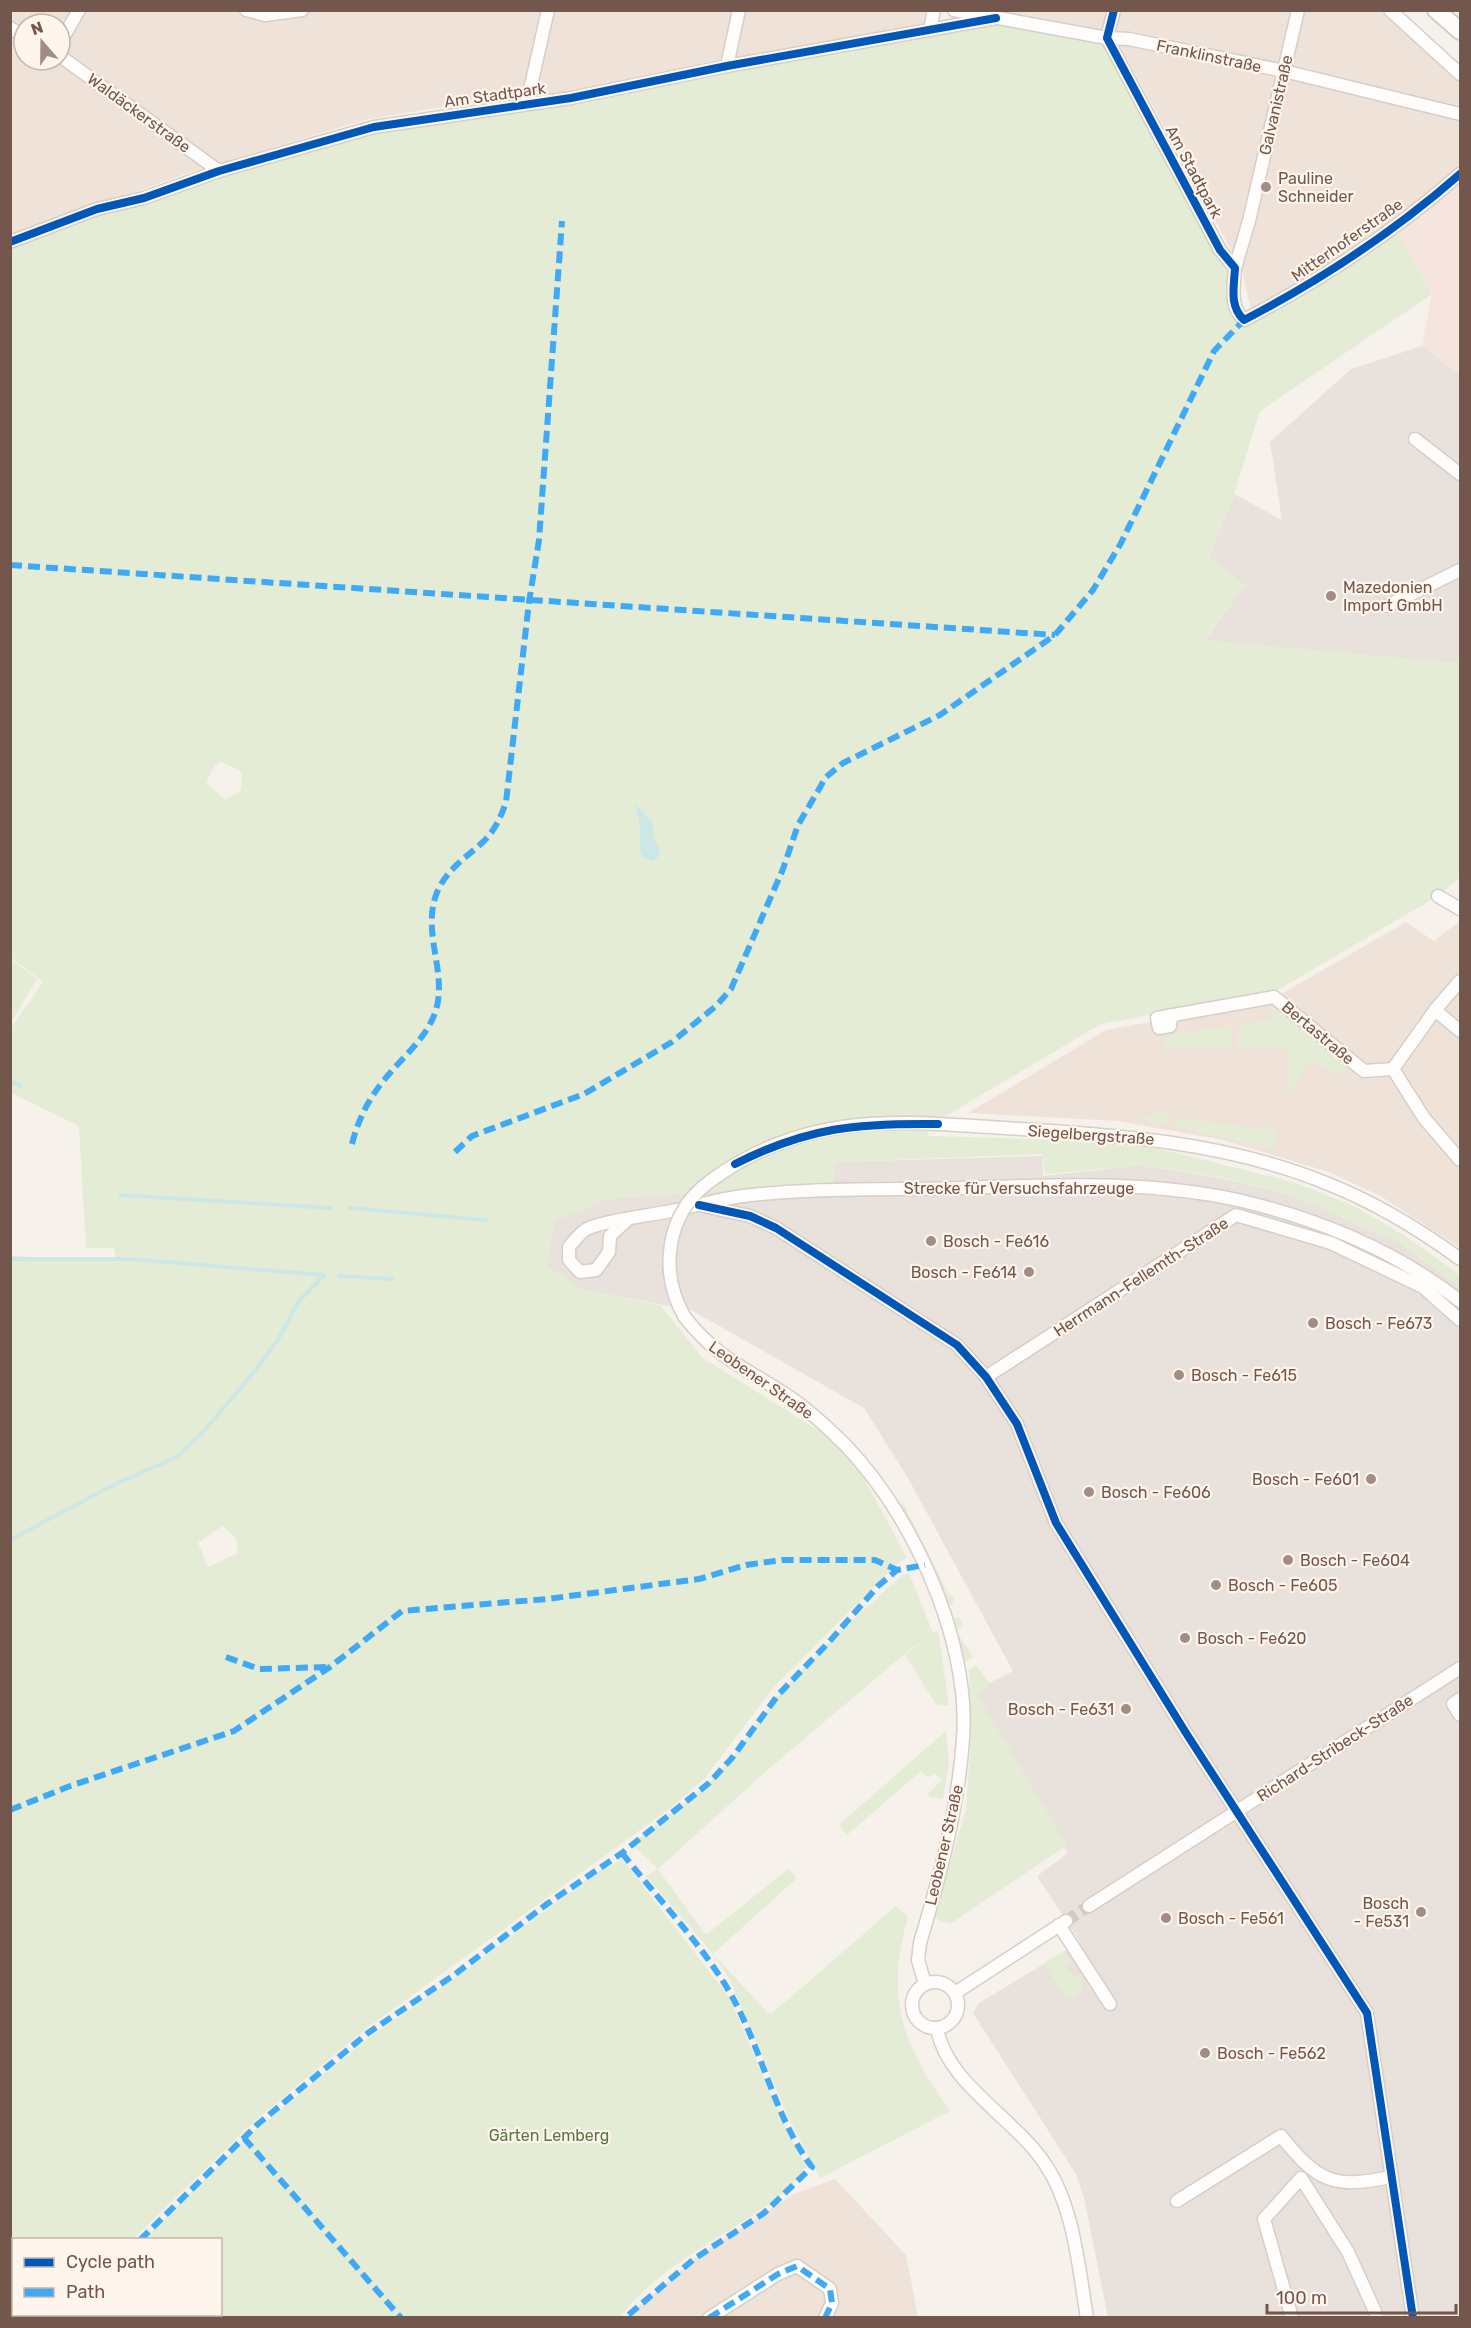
<svg xmlns="http://www.w3.org/2000/svg" width="1471" height="2328" font-family="Rubik,sans-serif">
  <style>
    .residential { fill: #efe3d9; fill-rule: evenodd }
    .commercial { fill: #f6e5df }
    .industrial { fill: #e8e1dc }
    .green { fill: #e4ecd6; fill-rule: evenodd }
    .water { fill: #cde6e6 }
    .lines { fill: none; stroke-linecap: round; stroke-linejoin: round }
    .stream { stroke: #cde6e6; stroke-width: 4 }
    .street-tunnel { stroke: #d5cac3; stroke-width: 12; stroke-dasharray: 12 6; stroke-linecap: butt }
    .street-casing { stroke: #d5cec9; stroke-width: 15 }
    .secondary-casing { stroke: #d5ccc8; stroke-width: 20 }
    .street { stroke: #fefdfc; stroke-width: 12 }
    .secondary { stroke: #fefdfc; stroke-width: 16 }
    .street-bridge-casing { stroke: #d5cec9; stroke-width: 15; stroke-linecap: butt }
    .street-bridge { stroke: #fefdfc; stroke-width: 12 }
    .quiet { stroke: #3fa9f5; stroke-width: 6; stroke-dasharray: 12 6; stroke-linecap: butt }
    .cycleway-casing { stroke: #fef5ec; stroke-width: 11 }
    .cycleway { stroke: #0057b8; stroke-width: 8 }
    .poi-dot { fill: #a18d84; stroke: #fef5ec; stroke-width: 2 }
    .labels { text-anchor: middle; dominant-baseline: central; stroke-width: 4.5; stroke-linejoin: round; paint-order: stroke }
    .street-label { font-size: 16px; fill: #73574c; stroke: #fef5ec }
    .poi-label { font-size: 16px; fill: #73574c; stroke: #fef5ec; text-anchor: start }
    .park-label { font-size: 16px; fill: #597845; stroke: #fef5ec }
  </style>
  <rect width="100%" height="100%" fill="#f6f1eb"/>
  <g class="residential">
    <path d="M 11,11 L 929,11 L 924,27 L 722,59 L 554,95 L 514,95 L 368,119 L 188,173 L 11,237 ZM 24,24 L 60,24 L 60,60 L 24,60 Z"/>
    <path d="M 996,11 L 1397,11 L 1460,68 L 1460,169 L 1394,221 L 1323,270 L 1251,310 L 1242,270 L 1113,33 Z"/>
    <path d="M 1460,921 L 1460,1248 L 1382,1197 L 1329,1172 L 1223,1140 L 1118,1121 L 968,1113 L 1106,1030 L 1269,1001 L 1406,922 L 1434,941 Z"/>
    <path d="M 835,2179 L 906,2255 L 918,2317 L 625,2318 L 694,2259 L 794,2194 Z"/>
  </g>
  <path class="commercial" d="M 1460,179 L 1460,375 L 1422,346 L 1432,294 L 1397,230 Z"/>
  <g class="industrial">
    <path d="M 1422,346 L 1460,375 L 1460,664 L 1204,641 L 1245,585 L 1209,558 L 1234,494 L 1282,520 L 1270,442 L 1351,369 Z"/>
    <path d="M 1042,1156 L 1043,1176 L 1140,1165 L 1220,1178 L 1292,1195 L 1398,1242 L 1460,1287 L 1460,2317 L 1108,2317 L 1084,2198 L 1076,2174 L 973,2013 L 979,2003 L 1080,1942 L 1037,1876 L 1068,1853 L 1020,1794 L 972,1692 L 1013,1671 L 908,1478 L 864,1408 L 691,1310 L 583,1290 L 547,1266 L 554,1221 L 607,1199 L 833,1182 L 835,1162 Z"/>
  </g>
  <g class="green">
    <path d="M 998,22 L 1100,40 L 1114,61 L 1229,274 L 1245,324 L 1397,230 L 1432,294 L 1260,411 L 1234,494 L 1209,558 L 1245,585 L 1204,640 L 1460,663 L 1460,877 L 1438,896 L 1276,991 L 1101,1024 L 927,1127 L 929,1136 L 1101,1141 L 1148,1146 L 1296,1183 L 1354,1206 L 1405,1236 L 1460,1275 L 1460,1287 L 1398,1242 L 1292,1195 L 1219,1177 L 1141,1165 L 1045,1174 L 1042,1154 L 836,1162 L 834,1182 L 607,1199 L 554,1221 L 548,1266 L 583,1290 L 660,1305 L 703,1358 L 829,1437 L 863,1476 L 907,1558 L 896,1565 L 772,1689 L 705,1778 L 672,1807 L 367,2028 L 257,2119 L 133,2239 L 14,2240 L 14,2314 L 61,2315 L 58,2317 L 11,2318 L 11,1256 L 117,1261 L 114,1248 L 86,1248 L 79,1126 L 11,1093 L 11,1028 L 43,982 L 10,957 L 11,246 L 90,217 L 372,133 L 520,110 L 552,108 L 725,71 L 932,37 ZM 221,762 L 240,770 L 242,777 L 241,790 L 225,800 L 206,782 L 215,765 ZM 635,805 L 653,823 L 653,836 L 660,849 L 640,852 L 640,827 ZM 222,1526 C 232,1534 241,1540 236,1554 L 208,1567 L 198,1543 Z"/>
    <path d="M 11,959 L 37,979 L 11,1022 Z"/>
    <path d="M 1279,1006 L 1349,1065 L 1339,1074 L 1308,1060 L 1292,1095 L 1287,1093 L 1287,1048 L 1238,1048 L 1238,1025 L 1272,1019 L 1272,1008 Z"/>
    <path d="M 1231,1026 L 1231,1048 L 1167,1049 L 1162,1035 Z"/>
    <path d="M 1160,1111 L 1169,1111 L 1167,1125 L 1139,1120 Z"/>
    <path d="M 1174,1118 L 1277,1130 L 1274,1149 L 1174,1126 Z"/>
    <path d="M 903,1503 L 948,1593 L 954,1598 L 952,1605 L 945,1604 L 900,1508 L 900,1504 Z"/>
    <path d="M 909,1573 L 933,1633 L 938,1630 L 949,1706 L 936,1704 L 905,1655 L 931,1634 L 907,1652 L 764,1773 L 658,1869 L 706,1935 L 788,1869 L 797,1878 L 713,1954 L 770,2015 L 896,1906 L 908,1917 C 885,1998 902,2044 950,2111 L 820,2178 L 788,2117 L 730,1980 L 713,1954 L 646,1876 L 658,1869 L 632,1844 L 709,1783 L 732,1758 L 778,1695 L 829,1642 L 901,1576 Z"/>
    <path d="M 958,1616 L 964,1625 L 956,1631 L 973,1657 L 962,1664 L 951,1621 Z"/>
    <path d="M 976,1665 L 990,1684 L 977,1695 L 1067,1845 L 950,1924 L 934,1918 L 966,1809 L 971,1738 L 969,1670 Z"/>
    <path d="M 946,1731 L 949,1763 L 943,1799 L 929,1797 L 928,1794 L 942,1780 L 934,1773 L 928,1778 L 921,1771 L 847,1835 L 839,1825 Z"/>
    <path d="M 622,1859 L 729,1997 L 788,2134 L 807,2166 C 784,2201 742,2221 709,2243 C 678,2262 641,2288 620,2317 L 67,2317 L 70,2314 L 220,2314 L 220,2240 L 144,2239 L 250,2135 L 368,2038 L 455,1978 L 596,1873 Z"/>
    <path d="M 1064,1951 L 1071,1961 L 1066,1966 L 1074,1977 L 1080,1973 C 1086,1985 1085,1993 1071,1997 L 1063,1994 L 1044,1963 Z"/>
  </g>
  <path class="water" d="M 635,804 L 653,823 L 653,836 L 660,849 L 659,856 L 653,861 L 643,857 L 640,852 L 640,827 Z"/>
  <g class="lines">
    <g class="stream">
      <path d="M 10,1081 L 20,1086"/>
      <path d="M 120,1195 L 331,1208"/>
      <path d="M 350,1208 L 486,1220"/>
      <path d="M 10,1259 L 131,1259 L 323,1275"/>
      <path d="M 339,1276 L 392,1279"/>
      <path d="M 10,1540 L 115,1484 L 177,1457 L 204,1431 L 250,1377 L 277,1341 L 299,1301 L 324,1275"/>
    </g>
    <path class="street-tunnel" d="M 1066,1921 L 1089,1906"/>
    <g class="street-casing">
      <g id="street">
        <path d="M 246,10 L 265,15 L 302,10"/>
        <path d="M 954,10 L 1107,38 L 1129,39 L 1284,71 L 1460,114"/>
        <path d="M 1114,10 L 1107,38 L 1220,250 L 1235,268 C 1234,287 1229,306 1244,320 C 1321,280 1395,231 1460,174"/>
        <path d="M 1390,10 L 1460,74"/>
        <path d="M 10,28 L 24,36"/>
        <path d="M 930,30 L 934,10"/>
        <path d="M 60,43 L 79,10"/>
        <path d="M 60,56 L 219,171"/>
        <path d="M 727,66 L 739,10"/>
        <path d="M 527,103 L 548,10"/>
        <path d="M 10,242 L 97,209 L 144,198 L 219,171 L 374,127 L 571,98 L 727,66 L 996,18"/>
        <path d="M 1235,268 L 1249,221 L 1298,10"/>
        <path d="M 1415,439 L 1460,474"/>
        <path d="M 1387,606 L 1460,570"/>
        <path d="M 1438,896 L 1460,909"/>
        <path d="M 1435,1010 L 1460,1031"/>
        <path d="M 1171,1015 L 1170,1026 L 1159,1028 L 1157,1018 L 1274,997 L 1364,1071 L 1393,1069 L 1424,1118 L 1460,1160"/>
        <path d="M 1393,1069 L 1435,1010 L 1460,981"/>
        <path d="M 709,1182 C 747,1153 794,1134 842,1127 C 896,1119 951,1125 1005,1128 C 1115,1135 1223,1141 1326,1183 C 1374,1202 1419,1229 1460,1259"/>
        <path d="M 699,1205 L 750,1216 L 776,1228 L 957,1345 L 986,1377 L 1017,1424 L 1056,1523 L 1186,1733 L 1367,2013 L 1413,2318"/>
        <path d="M 627,1220 L 610,1236 L 609,1252 L 596,1270 L 580,1272 L 569,1260 L 569,1247 C 574,1241 581,1231 589,1228 C 607,1220 645,1216 666,1212 C 692,1207 718,1199 744,1196 C 817,1187 890,1190 963,1188 C 1056,1185 1150,1180 1242,1201 C 1321,1220 1396,1251 1460,1301"/>
        <path d="M 684,1316 C 715,1357 747,1369 788,1396 C 804,1406 819,1420 833,1433 C 907,1501 971,1637 963,1739 C 958,1809 940,1876 920,1943 L 918,1960 L 925,1984"/>
        <path d="M 986,1377 L 1236,1215 L 1331,1243 L 1423,1287 L 1460,1320"/>
        <path d="M 1460,1699 L 1453,1704 L 1460,1715"/>
        <path d="M 1089,1906 L 1460,1668"/>
        <path d="M 1059,1925 L 1110,2004"/>
        <circle cx="935" cy="2005" r="23"/>
        <path d="M 955,1993 L 1066,1921"/>
        <path d="M 937,2028 C 946,2084 1017,2119 1047,2167 C 1074,2209 1079,2269 1087,2318"/>
        <path d="M 1177,2201 L 1281,2136 C 1318,2182 1333,2189 1391,2177"/>
        <path d="M 709,2318 L 778,2274 L 797,2266 L 830,2289 L 832,2303 L 825,2318"/>
        <path d="M 1292,2318 L 1264,2219 L 1301,2178 L 1348,2252 L 1378,2318"/>
      </g>
    </g>
    <g class="secondary-casing">
      <path id="secondary" d="M 1436,10 L 1460,31"/>
    </g>
    <use href="#street" class="street"/>
    <use href="#secondary" class="secondary"/>
    <g class="street-bridge-casing">
      <path id="street-bridge" d="M 684,1316 C 659,1271 666,1214 709,1182"/>
    </g>
    <use href="#street-bridge" class="street-bridge"/>
    <g class="quiet">
      <path d="M 10,565 L 1055,635"/>
      <path d="M 352,1144 C 358,1120 368,1100 384,1080 C 400,1060 421,1043 432,1020 C 452,980 421,937 436,895 C 445,870 466,858 484,841 C 495,830 501,817 506,802 L 529,602 L 539,540 L 562,221"/>
      <path d="M 455,1152 L 472,1136 L 584,1094 L 672,1042 L 716,1006 L 731,989 L 783,869 L 798,825 L 826,777 L 843,763 L 940,715 L 1055,635 L 1093,590 L 1121,543 L 1214,351 L 1244,320"/>
      <path d="M 226,1657 L 259,1669 L 328,1667"/>
      <path d="M 10,1810 L 70,1786 L 234,1731 L 330,1667 L 402,1611 L 547,1599 L 699,1579 L 746,1565 L 782,1560 L 875,1560 L 897,1570"/>
      <path d="M 622,1853 C 658,1899 712,1955 737,2006 C 764,2058 776,2119 812,2167 L 764,2213 L 694,2259 L 625,2318"/>
      <path d="M 244,2138 L 401,2318"/>
      <path d="M 140,2240 L 258,2124 L 368,2033 L 454,1975 L 547,1904 L 622,1853 L 709,1783 L 732,1758 L 778,1695 L 829,1642 L 878,1586 L 897,1570 L 925,1565"/>
      <path d="M 62,2318 L 65,2314"/>
      <path d="M 709,2318 L 778,2274 L 797,2266 L 830,2289 L 832,2303 L 825,2318"/>
    </g>
    <g class="cycleway-casing">
      <g id="cycleway">
        <path d="M 1114,10 L 1107,38 L 1220,250 L 1235,268 C 1234,287 1229,306 1244,320 C 1321,280 1395,231 1460,174"/>
        <path d="M 10,242 L 97,209 L 144,198 L 219,171 L 374,127 L 571,98 L 727,66 L 996,18"/>
        <path d="M 735,1164 C 808,1127 858,1123 938,1124"/>
        <path d="M 699,1205 L 750,1216 L 776,1228 L 957,1345 L 986,1377 L 1017,1424 L 1056,1523 L 1186,1733 L 1367,2013 L 1413,2318"/>
      </g>
    </g>
    <use href="#cycleway" class="cycleway"/>
  </g>
  <g class="poi-dot">
    <circle cx="1266" cy="187" r="6"/>
    <circle cx="1331" cy="596" r="6"/>
    <circle cx="931" cy="1241" r="6"/>
    <circle cx="1029" cy="1272" r="6"/>
    <circle cx="1313" cy="1323" r="6"/>
    <circle cx="1179" cy="1375" r="6"/>
    <circle cx="1371" cy="1479" r="6"/>
    <circle cx="1089" cy="1492" r="6"/>
    <circle cx="1288" cy="1560" r="6"/>
    <circle cx="1216" cy="1585" r="6"/>
    <circle cx="1185" cy="1638" r="6"/>
    <circle cx="1126" cy="1709" r="6"/>
    <circle cx="1421" cy="1912" r="6"/>
    <circle cx="1166" cy="1918" r="6"/>
    <circle cx="1205" cy="2053" r="6"/>
  </g>
  <g class="labels">
    <g class="street-label">
      <text transform="translate(1209 56) rotate(12)">Franklinstraße</text>
      <text transform="translate(495 95) rotate(-8)">Am Stadtpark</text>
      <text transform="translate(1276 105) rotate(-77)">Galvanistraße</text>
      <text transform="translate(139 113) rotate(36)">Waldäckerstraße</text>
      <text transform="translate(1194 172) rotate(62)">Am Stadtpark</text>
      <text transform="translate(1347 240) rotate(-35)">Mitterhoferstraße</text>
      <text transform="translate(1318 1033) rotate(40)">Bertastraße</text>
      <text transform="translate(1091 1135) rotate(4)">Siegelbergstraße</text>
      <text x="1019" y="1188">Strecke für Versuchsfahrzeuge</text>
      <text transform="translate(1141 1277) rotate(-33)">Herrmann-Fellemth-Straße</text>
      <text transform="translate(761 1380) rotate(35)">Leobener Straße</text>
      <text transform="translate(1335 1748) rotate(-33)">Richard-Stribeck-Straße</text>
      <text transform="translate(944 1845) rotate(-77)">Leobener Straße</text>
    </g>
    <g class="poi-label">
      <text x="1278" y="178">Pauline<tspan x="1278" dy="18">Schneider</tspan></text>
      <text x="1343" y="587">Mazedonien<tspan x="1343" dy="18">Import GmbH</tspan></text>
      <text x="943" y="1241">Bosch - Fe616</text>
      <text x="1017" y="1272" text-anchor="end">Bosch - Fe614</text>
      <text x="1325" y="1323">Bosch - Fe673</text>
      <text x="1191" y="1375">Bosch - Fe615</text>
      <text x="1359" y="1479" text-anchor="end">Bosch - Fe601</text>
      <text x="1101" y="1492">Bosch - Fe606</text>
      <text x="1300" y="1560">Bosch - Fe604</text>
      <text x="1228" y="1585">Bosch - Fe605</text>
      <text x="1197" y="1638">Bosch - Fe620</text>
      <text x="1114" y="1709" text-anchor="end">Bosch - Fe631</text>
      <text x="1409" y="1903" text-anchor="end">Bosch<tspan x="1409" dy="18">- Fe531</tspan></text>
      <text x="1178" y="1918">Bosch - Fe561</text>
      <text x="1217" y="2053">Bosch - Fe562</text>
    </g>
    <g class="park-label">
      <text x="549" y="2135">Gärten Lemberg</text>
    </g>
  </g>
  <rect width="1471" height="2328" fill="none" stroke="#73574c" stroke-width="24"/>
  <rect x="12" y="2238" width="210" height="78" fill="#fef5ec" stroke="#c6b6ac" stroke-width="1.5"/>
  <rect x="24" y="2258" width="30" height="9" fill="#0057b8" stroke="#c6b6ac" stroke-width="1.5"/>
  <text x="66" y="2268" font-size="18" fill="#73574c">Cycle path</text>
  <rect x="24" y="2288" width="30" height="9" fill="#3fa9f5" stroke="#c6b6ac" stroke-width="1.5"/>
  <text x="66" y="2298" font-size="18" fill="#73574c">Path</text>
  <g transform="translate(42 42) rotate(340)"><circle r="28" fill="#fef5ec" stroke="#c6b6ac" stroke-width="1.5"/>
  <path d="M0-4.5L10 22L0 15L-10 22Z" fill="#a18d84"/>
  <text y="-9" font-size="16" font-weight="bold" text-anchor="middle" fill="#73574c">N</text>
  </g>
  <path d="M1267 2304v9h189v-9" fill="none" stroke="#73574c" stroke-width="3"/>
  <text x="1276" y="2304" font-size="18" fill="#73574c" stroke="#fef5ec" stroke-width="4.5" paint-order="stroke">100 m</text>
</svg>
